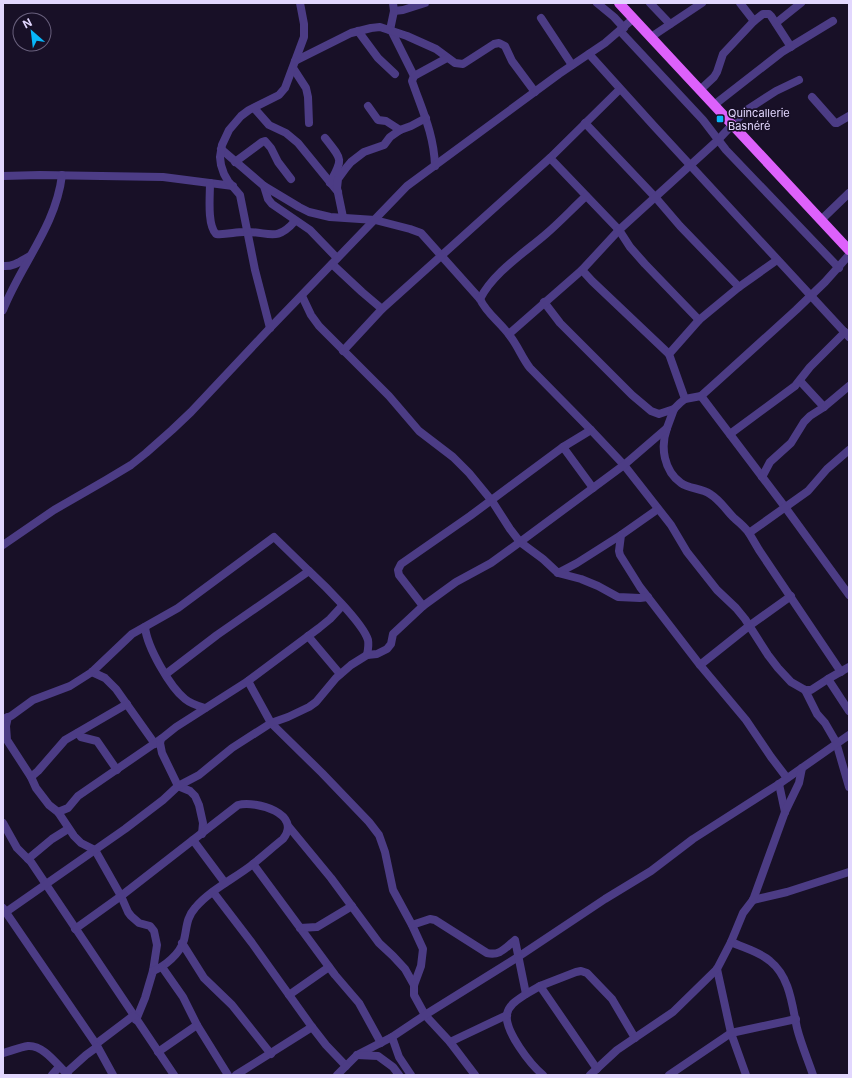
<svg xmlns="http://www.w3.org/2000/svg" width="852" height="1078" font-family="Inter,sans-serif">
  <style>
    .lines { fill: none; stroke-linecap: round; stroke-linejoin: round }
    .minor { stroke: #4c3c85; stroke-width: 8 }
    .major { stroke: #dd61fb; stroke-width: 10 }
    .poi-dot { fill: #08b6f9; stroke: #181027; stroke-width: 1.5 }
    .labels { text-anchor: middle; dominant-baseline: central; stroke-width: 3.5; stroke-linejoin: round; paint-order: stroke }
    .poi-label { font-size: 11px; fill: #e2d7fe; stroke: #181027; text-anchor: start }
  </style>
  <rect width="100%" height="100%" fill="#181027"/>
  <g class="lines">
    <g class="minor">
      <path d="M 597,3 L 614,17 L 624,28"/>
      <path d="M 650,3 L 670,24"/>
      <path d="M 740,3 L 754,21"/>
      <path d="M 394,11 L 403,10 L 425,3"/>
      <path d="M 541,18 L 572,65"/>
      <path d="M 776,23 L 801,3"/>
      <path d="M 390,30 L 394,11 L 393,3"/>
      <path d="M 391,30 L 414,76"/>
      <path d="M 358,31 L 378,58 L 395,74"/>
      <path d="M 620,31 L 703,120 L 726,150 L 839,268"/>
      <path d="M 651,37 L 702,3"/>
      <path d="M 589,54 L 654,126 L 849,337"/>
      <path d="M 295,61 L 351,33 L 371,28 L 380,27 L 407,36 L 436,49 L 455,63 L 463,64 L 494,44 L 499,43 L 505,46 L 512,61 L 535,92"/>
      <path d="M 293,68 L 306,88 L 308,97 L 309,123"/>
      <path d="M 620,89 L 550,158 L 619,230 L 630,247 L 645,264 L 699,320"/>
      <path d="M 700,90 L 714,77 L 717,72 L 723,54 L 754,21 L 763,14 L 769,14 L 771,16 L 791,47"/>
      <path d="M 812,97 L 835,123 L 837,123 L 849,116"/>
      <path d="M 714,105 L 782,52 L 833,21"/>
      <path d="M 368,106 L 378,120 L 386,121 L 400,130"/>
      <path d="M 254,108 L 269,125 L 286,133 L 298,143 L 338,192"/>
      <path d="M 585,123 L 656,198 L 680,226 L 739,287"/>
      <path d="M 325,138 C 343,161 343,158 330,183"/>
      <path d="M 221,149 L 264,186 L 268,199 L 272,204 L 310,230 L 337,258"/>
      <path d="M 235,162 L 262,142 L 265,141 L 271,148 L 278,162 L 291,179"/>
      <path d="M 435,166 C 434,134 422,110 412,81 L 414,76 L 447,58"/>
      <path d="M 3,176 L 40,175 L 163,177 L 233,186"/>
      <path d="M 210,183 C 210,196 207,225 216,234 C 226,235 235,232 244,232 C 269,231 276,243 295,221"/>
      <path d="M 264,186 L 299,207 L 309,212 L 330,217 L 375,220 L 410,229 L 421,233 L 480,299 C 486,313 501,323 510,336 C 518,346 522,358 530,368 L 591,430 L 624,465 L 671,525 L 687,552 L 717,590 L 736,608 L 745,619 L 768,655 L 778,668 L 791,682 L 805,690 L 811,690 L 828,679 L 849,711"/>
      <path d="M 343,217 L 337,188 L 338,179 L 346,168 L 351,162 L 364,152 L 384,145 L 390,137 L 400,130 L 411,126 L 426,118"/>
      <path d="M 821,220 L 849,193"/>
      <path d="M 332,264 L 362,292 L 382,309"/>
      <path d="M 3,266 C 13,267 21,261 30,256"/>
      <path d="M 302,296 L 311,315 L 319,326 L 389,396 L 419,431 L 453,457 L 469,473 L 492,501 L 510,529 L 520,542 L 543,559 L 558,573 L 577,563 L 621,535"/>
      <path d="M 480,299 C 493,273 524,253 546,234 C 560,222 572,209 586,196"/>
      <path d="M 544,302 L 560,323 L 632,395 L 651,411 L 659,414 L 674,409"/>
      <path d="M 3,310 C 21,264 56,226 62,175"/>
      <path d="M 270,328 L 255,270 L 240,195 L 228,181 L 224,174 L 221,165 L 220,157 L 222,145 L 229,130 L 241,116 L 249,110 L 279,95 L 285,88 L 304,37 L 304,24 L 300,3"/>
      <path d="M 509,334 L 582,270"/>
      <path d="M 343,351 L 382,309 L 550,158"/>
      <path d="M 669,354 L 592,281 L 582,270 L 619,230 L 718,140 L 745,111 L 776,91 L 799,80"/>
      <path d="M 800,381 L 824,407"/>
      <path d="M 701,396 L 785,507 L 849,595"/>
      <path d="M 685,399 L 669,354 L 699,320 L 739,287 L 777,260"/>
      <path d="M 667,428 C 660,447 664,471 681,483 C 689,489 702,488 710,494 C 720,500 726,510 734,518 C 740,523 745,527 749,533"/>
      <path d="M 730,434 L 795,386 L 810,367 L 845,332"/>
      <path d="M 563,447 L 593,488"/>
      <path d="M 762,477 L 770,462 L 791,443 L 804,422 L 810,416 L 824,407 L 849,386"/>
      <path d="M 658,509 L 621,535 L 619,551 L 620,555 L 640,587 L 700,665 L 746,720 L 771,757 L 787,778"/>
      <path d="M 3,545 L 54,510 L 106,480 L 131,465 L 146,453 L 172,430 L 191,412 L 270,328 L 407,186 L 559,74 L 605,43 L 634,18"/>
      <path d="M 309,571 C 323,584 363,623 368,640 C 369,645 368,650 367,655"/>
      <path d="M 558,573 L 581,579 L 598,586 L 618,597 L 640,598 L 648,597"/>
      <path d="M 423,606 L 399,575 L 398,570 L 401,564 L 470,516 L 563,447 L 591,430"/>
      <path d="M 145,627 C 147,647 170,687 185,699 C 191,704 198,706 205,708"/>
      <path d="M 308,636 L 340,674"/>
      <path d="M 700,665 L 749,626 L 791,596"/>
      <path d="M 92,672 L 105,678 L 116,689 L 155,744"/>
      <path d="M 841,672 L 759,550 L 749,533 L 808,491 L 827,469 L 849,450"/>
      <path d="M 828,679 L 849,667"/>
      <path d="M 248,681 L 271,723 L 322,773 L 369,822 L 379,835 L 385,852 L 393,890 L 412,925 L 423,949 L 421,966 L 414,985 L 414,995 L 425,1015 L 450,1042 L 475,1075"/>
      <path d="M 805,690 L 817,714 L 825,723 L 836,742 L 849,787"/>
      <path d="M 8,717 L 6,726 L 7,740 L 31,777 L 36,788 L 49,805 L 58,812 L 74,836 L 81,843 L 95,850 L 121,896 L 128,912 L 131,916 L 139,923 L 150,926 L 154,931 L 157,945 L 153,971 L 145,998 L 136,1020"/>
      <path d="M 3,719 L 11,716 L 33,700 L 70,686 L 92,672 L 132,634 L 178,608 L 274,537 L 309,571 L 217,635 L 166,674"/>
      <path d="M 78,733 L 81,737 L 97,741 L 117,770"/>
      <path d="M 31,777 L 38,771 L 65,740 L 127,704"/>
      <path d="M 779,784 L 785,812"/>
      <path d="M 58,812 L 68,808 L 78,796 L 161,739"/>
      <path d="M 3,823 L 17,848 L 31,862 L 174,1075"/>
      <path d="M 289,827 L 331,878 L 379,943 L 393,956 L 405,969 L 414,985"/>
      <path d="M 202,834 L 203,823 L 199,805 L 195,796 L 190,791 L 178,786 L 162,753 L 160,743 L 161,739 L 176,727 L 248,681 L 319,628 L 330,619 L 342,606"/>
      <path d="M 193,840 L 225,883"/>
      <path d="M 28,859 L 52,839 L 68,829"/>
      <path d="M 253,864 L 335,975 L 359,1003 L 381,1043"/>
      <path d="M 213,892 L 252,943 L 312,1027 L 326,1045 L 346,1066 L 357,1055 L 392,1037 L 425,1015 L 518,957 L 605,899 L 651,871 L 693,839 L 779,784 L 849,735"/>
      <path d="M 753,900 L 787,892 L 849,872"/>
      <path d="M 3,908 L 96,1044 L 113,1075"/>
      <path d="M 6,912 L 125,829 L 163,800 L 178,786 L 199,775 L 232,748 L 271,723 L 288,717 L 309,707 L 316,702 L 336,678 L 351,665 L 367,655 L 377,654 L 387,649 L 391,644 L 393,634 L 423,606 L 456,582 L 491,563 L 520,542 L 624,465 L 667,428 L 674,409 L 680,403 L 685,399 L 701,396 L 721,378 L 796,310 L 825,282 L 849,255"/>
      <path d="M 412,925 L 430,919 L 435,920 L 487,953 C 500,956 505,948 515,940 L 526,994 C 519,999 509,1004 507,1014 C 504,1031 531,1065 543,1075"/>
      <path d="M 300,928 L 317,927 L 352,906"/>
      <path d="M 75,929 L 121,896 L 238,805 C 256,800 303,814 283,839 C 273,847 263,856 253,864 C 234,879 210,890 195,908 C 186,918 187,928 184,940 C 180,954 165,966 153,971"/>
      <path d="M 731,942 C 744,948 760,952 770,961 C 790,977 792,1005 797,1028 C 801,1044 808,1060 813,1075"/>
      <path d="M 182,943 L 204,978 L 232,1005 L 271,1054"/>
      <path d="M 162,967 L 183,997 L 197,1025"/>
      <path d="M 717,969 L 731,1033 L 746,1075"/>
      <path d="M 540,986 L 576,972 L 581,971 L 587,973 L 612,999 L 635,1038"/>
      <path d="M 526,994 L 540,986 L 597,1069"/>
      <path d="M 289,995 L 329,967"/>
      <path d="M 392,1037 L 399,1057 L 411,1075"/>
      <path d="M 450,1042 L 507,1015"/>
      <path d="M 96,1044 L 133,1016"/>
      <path d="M 158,1052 L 197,1025 L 228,1075"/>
      <path d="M 3,1053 C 11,1051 20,1047 28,1046 C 44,1045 57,1065 68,1075"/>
      <path d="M 357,1055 L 378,1056 L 393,1067 L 399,1075"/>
      <path d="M 66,1073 L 86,1055 L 97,1047"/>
      <path d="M 52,1075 L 59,1067"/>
      <path d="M 236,1075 L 312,1027"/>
      <path d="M 337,1075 L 346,1066"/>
      <path d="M 590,1075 L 617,1050 L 673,1012 L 717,969 L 731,942 L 743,913 L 753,900 L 785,812 L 799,783 L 802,768"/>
      <path d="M 669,1075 L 731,1033 L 796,1019"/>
    </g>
    <path class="major" d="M 619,3 L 849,250"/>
  </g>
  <rect class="poi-dot" x="716" y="115" width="8" height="8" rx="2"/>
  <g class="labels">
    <g class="poi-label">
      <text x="728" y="113">Quincallerie<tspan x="728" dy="13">Basnéré</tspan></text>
    </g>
  </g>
  <rect width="852" height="1078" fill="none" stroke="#e2d7fe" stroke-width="8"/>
  <g transform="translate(32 32) rotate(332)"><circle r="19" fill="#181027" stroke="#69607d"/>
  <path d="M0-3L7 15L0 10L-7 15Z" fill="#08b6f9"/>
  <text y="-6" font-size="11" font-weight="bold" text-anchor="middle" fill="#e2d7fe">N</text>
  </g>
</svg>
